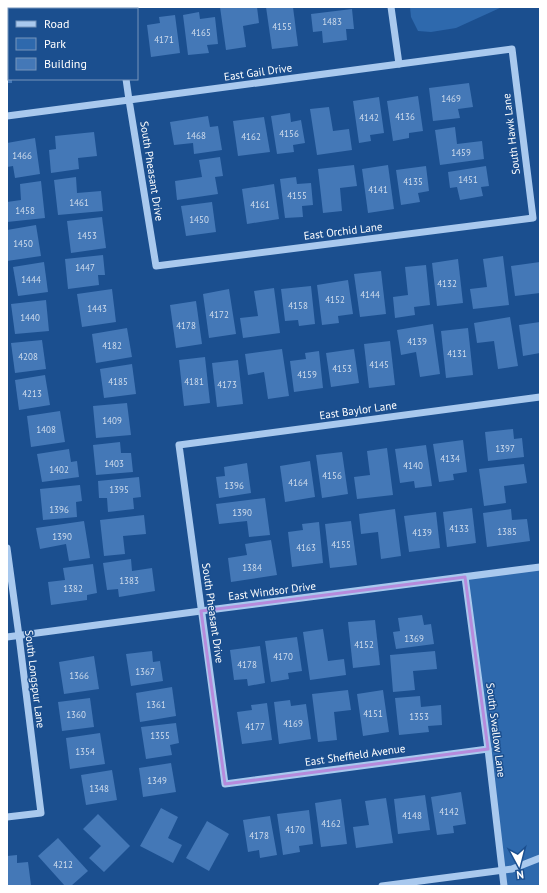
<svg xmlns="http://www.w3.org/2000/svg" width="547" height="893" font-family="'PT Sans',sans-serif">
  <style>
    .green { fill: #2e69ad }
    .building { fill: #4478b7 }
    .lines { fill: none; stroke-linecap: round; stroke-linejoin: round }
    .minor { stroke: #a9c9ee; stroke-width: 7 }
    .marked { fill: none; stroke: #b68bdc; stroke-width: 3; stroke-linejoin: round }
    .labels { text-anchor: middle; dominant-baseline: central; stroke-width: 3; stroke-linejoin: round; paint-order: stroke }
    .number-label { font-size: 9px; fill: #d0dded }
    .street-label { font-size: 11px; fill: #fff; stroke: #1b4f8f }
  </style>
  <rect width="100%" height="100%" fill="#1b4f8f"/>
  <g class="green">
    <path d="M 410,7 L 502,7 L 456,28 L 431,32 L 418,31 L 411,17 Z"/>
    <path d="M 540,567 L 540,886 L 504,886 L 465,577 Z"/>
  </g>
  <g class="building">
    <path d="M 56,7 L 80,7 L 81,9 L 48,9 L 48,8 Z"/>
    <path d="M 220,7 L 257,7 L 259,23 L 243,26 L 246,47 L 226,50 Z"/>
    <path d="M 266,7 L 293,7 L 298,46 L 272,49 Z"/>
    <path d="M 352,9 L 354,29 L 346,29 L 347,40 L 323,43 L 322,31 L 313,32 L 311,14 Z"/>
    <path d="M 199,12 L 200,19 L 215,17 L 218,44 L 207,45 L 209,53 L 188,55 L 183,15 Z"/>
    <path d="M 175,15 L 180,53 L 151,57 L 147,25 L 160,23 L 159,17 Z"/>
    <path d="M 7,53 L 8,53 L 9,58 L 9,79 L 12,79 L 12,83 L 7,83 Z"/>
    <path d="M 469,83 L 473,107 L 458,109 L 460,118 L 433,121 L 429,88 Z"/>
    <path d="M 418,96 L 423,131 L 409,133 L 409,138 L 393,141 L 387,101 Z"/>
    <path d="M 379,97 L 384,133 L 370,135 L 371,141 L 359,143 L 353,101 Z"/>
    <path d="M 329,107 L 333,131 L 349,129 L 352,150 L 317,155 L 310,109 Z"/>
    <path d="M 290,113 L 291,122 L 301,120 L 305,143 L 293,145 L 294,152 L 277,154 L 271,116 Z"/>
    <path d="M 208,116 L 210,127 L 218,126 L 222,150 L 194,154 L 193,143 L 174,145 L 170,122 Z"/>
    <path d="M 264,117 L 270,152 L 238,156 L 233,121 Z"/>
    <path d="M 455,127 L 457,144 L 482,141 L 484,159 L 440,165 L 435,130 Z"/>
    <path d="M 94,132 L 97,156 L 78,158 L 79,169 L 51,173 L 49,150 L 56,149 L 55,136 Z"/>
    <path d="M 35,138 L 40,174 L 15,178 L 13,166 L 7,167 L 7,143 Z"/>
    <path d="M 220,157 L 223,176 L 215,177 L 218,194 L 177,200 L 175,181 L 202,177 L 199,160 Z"/>
    <path d="M 354,165 L 357,186 L 340,188 L 342,211 L 323,213 L 318,169 Z"/>
    <path d="M 388,165 L 394,209 L 368,213 L 362,169 Z"/>
    <path d="M 426,166 L 429,191 L 418,193 L 420,202 L 401,205 L 396,170 Z"/>
    <path d="M 486,166 L 489,186 L 481,187 L 483,196 L 460,200 L 457,187 L 450,188 L 448,172 Z"/>
    <path d="M 76,177 L 77,193 L 101,191 L 103,211 L 58,215 L 54,180 Z"/>
    <path d="M 296,177 L 297,184 L 311,183 L 313,205 L 302,206 L 303,217 L 285,218 L 280,179 Z"/>
    <path d="M 41,181 L 45,218 L 7,222 L 7,202 L 21,200 L 20,184 Z"/>
    <path d="M 274,184 L 279,219 L 247,224 L 242,189 Z"/>
    <path d="M 212,202 L 216,232 L 186,236 L 181,206 Z"/>
    <path d="M 102,217 L 106,248 L 71,253 L 67,221 Z"/>
    <path d="M 36,225 L 41,256 L 7,261 L 7,230 Z"/>
    <path d="M 103,255 L 105,275 L 98,275 L 99,285 L 68,289 L 65,259 Z"/>
    <path d="M 503,256 L 509,305 L 473,309 L 470,289 L 487,287 L 483,259 Z"/>
    <path d="M 458,259 L 463,303 L 437,306 L 432,263 Z"/>
    <path d="M 44,262 L 48,292 L 18,296 L 13,267 Z"/>
    <path d="M 540,262 L 540,293 L 515,296 L 511,266 Z"/>
    <path d="M 426,265 L 430,305 L 414,307 L 415,315 L 395,318 L 393,297 L 408,295 L 405,267 Z"/>
    <path d="M 381,271 L 386,314 L 360,317 L 354,274 Z"/>
    <path d="M 348,280 L 353,314 L 338,316 L 339,323 L 322,325 L 317,285 Z"/>
    <path d="M 311,286 L 315,324 L 299,326 L 298,320 L 285,321 L 281,289 Z"/>
    <path d="M 274,288 L 280,333 L 243,338 L 240,318 L 258,316 L 254,291 Z"/>
    <path d="M 112,289 L 116,322 L 82,327 L 77,294 Z"/>
    <path d="M 229,289 L 236,334 L 209,338 L 203,294 Z"/>
    <path d="M 46,300 L 49,331 L 15,334 L 11,304 Z"/>
    <path d="M 196,301 L 202,344 L 176,348 L 170,305 Z"/>
    <path d="M 510,317 L 518,366 L 498,369 L 494,341 L 477,343 L 474,323 Z"/>
    <path d="M 540,322 L 540,353 L 523,356 L 519,325 Z"/>
    <path d="M 433,324 L 440,374 L 420,377 L 416,352 L 401,355 L 397,330 Z"/>
    <path d="M 127,328 L 132,357 L 96,363 L 92,334 Z"/>
    <path d="M 468,328 L 473,375 L 446,378 L 441,331 Z"/>
    <path d="M 42,340 L 46,369 L 15,373 L 11,343 Z"/>
    <path d="M 390,341 L 395,385 L 369,388 L 364,344 Z"/>
    <path d="M 282,349 L 289,396 L 268,399 L 264,372 L 248,375 L 245,354 Z"/>
    <path d="M 354,349 L 359,383 L 331,387 L 326,353 Z"/>
    <path d="M 319,351 L 323,388 L 294,392 L 290,361 L 306,359 L 305,353 Z"/>
    <path d="M 205,357 L 210,403 L 184,406 L 179,360 Z"/>
    <path d="M 238,360 L 243,404 L 217,407 L 212,363 Z"/>
    <path d="M 132,364 L 136,394 L 104,398 L 100,369 Z"/>
    <path d="M 45,375 L 50,405 L 19,410 L 15,380 Z"/>
    <path d="M 127,403 L 131,435 L 96,438 L 93,406 Z"/>
    <path d="M 60,411 L 65,442 L 31,447 L 27,416 Z"/>
    <path d="M 513,429 L 514,439 L 522,438 L 524,457 L 488,461 L 485,432 Z"/>
    <path d="M 463,440 L 467,472 L 453,474 L 454,480 L 439,482 L 433,444 Z"/>
    <path d="M 120,442 L 121,453 L 131,453 L 133,472 L 96,475 L 93,445 Z"/>
    <path d="M 426,445 L 432,486 L 415,488 L 414,481 L 400,483 L 395,449 Z"/>
    <path d="M 387,448 L 393,495 L 357,499 L 354,477 L 370,475 L 367,451 Z"/>
    <path d="M 69,449 L 71,462 L 77,461 L 79,477 L 42,482 L 37,454 Z"/>
    <path d="M 342,452 L 348,494 L 322,498 L 316,455 Z"/>
    <path d="M 310,461 L 315,497 L 285,502 L 280,466 Z"/>
    <path d="M 247,463 L 251,493 L 219,498 L 216,477 L 225,476 L 224,467 Z"/>
    <path d="M 524,464 L 527,483 L 504,486 L 506,503 L 484,506 L 479,469 Z"/>
    <path d="M 139,477 L 141,497 L 133,498 L 134,509 L 108,512 L 107,498 L 99,498 L 98,481 Z"/>
    <path d="M 80,485 L 82,501 L 76,502 L 77,517 L 43,520 L 40,489 Z"/>
    <path d="M 265,498 L 270,535 L 249,537 L 247,521 L 219,524 L 216,504 Z"/>
    <path d="M 472,508 L 476,543 L 447,547 L 443,512 Z"/>
    <path d="M 395,509 L 401,556 L 381,559 L 378,532 L 361,534 L 359,514 Z"/>
    <path d="M 511,509 L 512,520 L 527,519 L 530,541 L 487,547 L 483,513 Z"/>
    <path d="M 436,512 L 440,548 L 409,552 L 404,516 Z"/>
    <path d="M 144,515 L 146,534 L 123,536 L 125,554 L 104,556 L 100,520 Z"/>
    <path d="M 84,521 L 90,558 L 69,561 L 66,544 L 40,549 L 36,528 Z"/>
    <path d="M 351,521 L 357,565 L 330,568 L 325,524 Z"/>
    <path d="M 319,522 L 323,563 L 292,567 L 288,532 L 303,530 L 302,524 Z"/>
    <path d="M 271,540 L 277,575 L 231,582 L 228,558 L 247,555 L 245,544 Z"/>
    <path d="M 131,559 L 132,571 L 152,568 L 155,591 L 119,597 L 118,589 L 107,590 L 103,563 Z"/>
    <path d="M 93,564 L 97,593 L 87,595 L 87,600 L 51,605 L 48,582 L 65,580 L 63,568 Z"/>
    <path d="M 422,615 L 424,625 L 431,624 L 434,644 L 396,649 L 393,632 L 400,631 L 398,618 Z"/>
    <path d="M 375,620 L 380,665 L 353,668 L 348,622 Z"/>
    <path d="M 323,629 L 328,661 L 344,659 L 346,675 L 310,680 L 303,632 Z"/>
    <path d="M 297,637 L 302,671 L 288,673 L 289,679 L 271,682 L 265,641 Z"/>
    <path d="M 260,646 L 265,683 L 248,686 L 247,679 L 234,680 L 230,650 Z"/>
    <path d="M 152,651 L 153,662 L 160,661 L 163,681 L 131,686 L 126,654 Z"/>
    <path d="M 435,651 L 437,669 L 413,671 L 415,690 L 393,692 L 390,655 Z"/>
    <path d="M 94,656 L 99,689 L 64,694 L 59,662 Z"/>
    <path d="M 172,687 L 176,716 L 140,722 L 136,693 Z"/>
    <path d="M 348,690 L 351,710 L 334,712 L 337,740 L 318,742 L 312,694 Z"/>
    <path d="M 383,690 L 389,732 L 363,736 L 357,694 Z"/>
    <path d="M 420,696 L 421,707 L 441,705 L 442,725 L 428,726 L 429,732 L 399,735 L 395,698 Z"/>
    <path d="M 90,698 L 94,727 L 62,731 L 58,702 Z"/>
    <path d="M 290,700 L 291,706 L 306,704 L 311,739 L 279,744 L 274,702 Z"/>
    <path d="M 267,703 L 272,740 L 242,744 L 237,712 L 252,710 L 251,705 Z"/>
    <path d="M 176,723 L 179,743 L 170,745 L 172,755 L 146,759 L 141,727 Z"/>
    <path d="M 100,733 L 105,764 L 70,769 L 66,738 Z"/>
    <path d="M 171,763 L 176,792 L 143,797 L 139,768 Z"/>
    <path d="M 112,770 L 117,800 L 86,805 L 81,775 Z"/>
    <path d="M 461,792 L 466,824 L 453,826 L 454,833 L 437,835 L 431,797 Z"/>
    <path d="M 425,795 L 430,830 L 398,834 L 394,799 Z"/>
    <path d="M 386,798 L 393,843 L 356,848 L 353,827 L 369,825 L 365,801 Z"/>
    <path d="M 341,799 L 347,844 L 321,847 L 315,803 Z"/>
    <path d="M 161,808 L 178,817 L 168,838 L 182,845 L 173,863 L 140,846 Z"/>
    <path d="M 309,810 L 313,844 L 299,846 L 300,852 L 283,855 L 277,814 Z"/>
    <path d="M 98,814 L 130,846 L 104,872 L 89,858 L 101,846 L 83,829 Z"/>
    <path d="M 270,816 L 277,855 L 260,858 L 259,850 L 248,852 L 243,820 Z"/>
    <path d="M 207,821 L 229,834 L 209,871 L 186,858 Z"/>
    <path d="M 58,838 L 88,871 L 71,886 L 65,886 L 38,856 Z"/>
    <path d="M 17,855 L 17,863 L 28,862 L 31,885 L 7,886 L 7,856 Z"/>
  </g>
  <g class="lines">
    <g class="minor">
      <path d="M 118,7 L 118,9"/>
      <path d="M 391,7 L 399,64"/>
      <path d="M 7,116 L 129,100 L 512,49 L 533,218 L 156,266 L 129,100 L 126,79"/>
      <path d="M 7,548 L 19,636 L 41,813 L 7,817"/>
      <path d="M 465,577 L 488,749 L 504,886"/>
      <path d="M 7,637 L 201,611 L 540,567"/>
      <path d="M 488,749 L 225,784 L 179,445 L 540,397"/>
      <path d="M 382,886 L 512,869 L 540,858"/>
    </g>
  </g>
  <path class="marked" d="M 465,577 L 488,749 L 225,784 L 201,611 Z"/>
  <g class="labels">
    <g class="number-label">
      <text x="332" y="21">1483</text>
      <text x="282" y="26">4155</text>
      <text x="201" y="32">4165</text>
      <text x="164" y="39">4171</text>
      <text x="451" y="98">1469</text>
      <text x="405" y="116">4136</text>
      <text x="369" y="117">4142</text>
      <text x="289" y="133">4156</text>
      <text x="196" y="135">1468</text>
      <text x="251" y="136">4162</text>
      <text x="461" y="152">1459</text>
      <text x="22" y="155">1466</text>
      <text x="468" y="179">1451</text>
      <text x="413" y="181">4135</text>
      <text x="378" y="189">4141</text>
      <text x="297" y="195">4155</text>
      <text x="79" y="202">1461</text>
      <text x="260" y="204">4161</text>
      <text x="25" y="210">1458</text>
      <text x="199" y="219">1450</text>
      <text x="87" y="235">1453</text>
      <text x="23" y="243">1450</text>
      <text x="85" y="267">1447</text>
      <text x="31" y="279">1444</text>
      <text x="447" y="283">4132</text>
      <text x="370" y="294">4144</text>
      <text x="335" y="299">4152</text>
      <text x="298" y="305">4158</text>
      <text x="97" y="308">1443</text>
      <text x="219" y="314">4172</text>
      <text x="30" y="317">1440</text>
      <text x="186" y="325">4178</text>
      <text x="417" y="341">4139</text>
      <text x="112" y="345">4182</text>
      <text x="457" y="353">4131</text>
      <text x="28" y="356">4208</text>
      <text x="379" y="364">4145</text>
      <text x="342" y="368">4153</text>
      <text x="307" y="374">4159</text>
      <text x="118" y="381">4185</text>
      <text x="194" y="381">4181</text>
      <text x="227" y="384">4173</text>
      <text x="32" y="393">4213</text>
      <text x="112" y="420">1409</text>
      <text x="46" y="429">1408</text>
      <text x="505" y="448">1397</text>
      <text x="450" y="458">4134</text>
      <text x="114" y="463">1403</text>
      <text x="413" y="465">4140</text>
      <text x="59" y="469">1402</text>
      <text x="332" y="475">4156</text>
      <text x="298" y="482">4164</text>
      <text x="234" y="485">1396</text>
      <text x="119" y="489">1395</text>
      <text x="59" y="509">1396</text>
      <text x="242" y="512">1390</text>
      <text x="459" y="528">4133</text>
      <text x="507" y="531">1385</text>
      <text x="422" y="532">4139</text>
      <text x="62" y="536">1390</text>
      <text x="341" y="544">4155</text>
      <text x="306" y="547">4163</text>
      <text x="252" y="567">1384</text>
      <text x="129" y="580">1383</text>
      <text x="73" y="588">1382</text>
      <text x="414" y="638">1369</text>
      <text x="364" y="644">4152</text>
      <text x="283" y="656">4170</text>
      <text x="247" y="664">4178</text>
      <text x="145" y="671">1367</text>
      <text x="79" y="675">1366</text>
      <text x="156" y="704">1361</text>
      <text x="373" y="713">4151</text>
      <text x="76" y="714">1360</text>
      <text x="419" y="716">1353</text>
      <text x="293" y="723">4169</text>
      <text x="255" y="726">4177</text>
      <text x="160" y="735">1355</text>
      <text x="85" y="751">1354</text>
      <text x="157" y="780">1349</text>
      <text x="99" y="788">1348</text>
      <text x="449" y="811">4142</text>
      <text x="412" y="815">4148</text>
      <text x="331" y="823">4162</text>
      <text x="295" y="829">4170</text>
      <text x="259" y="835">4178</text>
      <text x="63" y="864">4212</text>
    </g>
    <g class="street-label">
      <text transform="translate(258 72) rotate(-8)">East Gail Drive</text>
      <text transform="translate(511 134) rotate(-97)">South Hawk Lane</text>
      <text transform="translate(152 171) rotate(81)">South Pheasant Drive</text>
      <text transform="translate(343 231) rotate(-7)">East Orchid Lane</text>
      <text transform="translate(358 410) rotate(-8)">East Baylor Lane</text>
      <text transform="translate(272 591) rotate(-7)">East Windsor Drive</text>
      <text transform="translate(213 613) rotate(82)">South Pheasant Drive</text>
      <text transform="translate(35 679) rotate(83)">South Longspur Lane</text>
      <text transform="translate(496 730) rotate(83)">South Swallow Lane</text>
      <text transform="translate(355 755) rotate(-8)">East Sheffield Avenue</text>
    </g>
  </g>
  <rect width="547" height="893" fill="none" stroke="#ffffff" stroke-width="16"/>
  <rect x="8" y="8" width="130" height="72" fill="#1b4f8f" stroke="#7695bc"/>
  <rect x="16" y="21" width="20" height="6" fill="#a9c9ee" stroke="#7695bc"/>
  <text x="44" y="28" font-size="12" fill="#ffffff">Road</text>
  <rect x="16" y="38" width="20" height="12" fill="#2e69ad" stroke="#7695bc"/>
  <text x="44" y="48" font-size="12" fill="#ffffff">Park</text>
  <rect x="16" y="58" width="20" height="12" fill="#4478b7" stroke="#7695bc"/>
  <text x="44" y="68" font-size="12" fill="#ffffff">Building</text>
  <g transform="translate(519 865) rotate(173)" stroke="#1b4f8f" stroke-width="3" paint-order="stroke">
  <path d="M0-3L7 15L0 10L-7 15Z" fill="#ffffff"/>
  <text y="-6" font-size="11" font-weight="bold" text-anchor="middle" fill="#ffffff">N</text>
  </g>
</svg>
